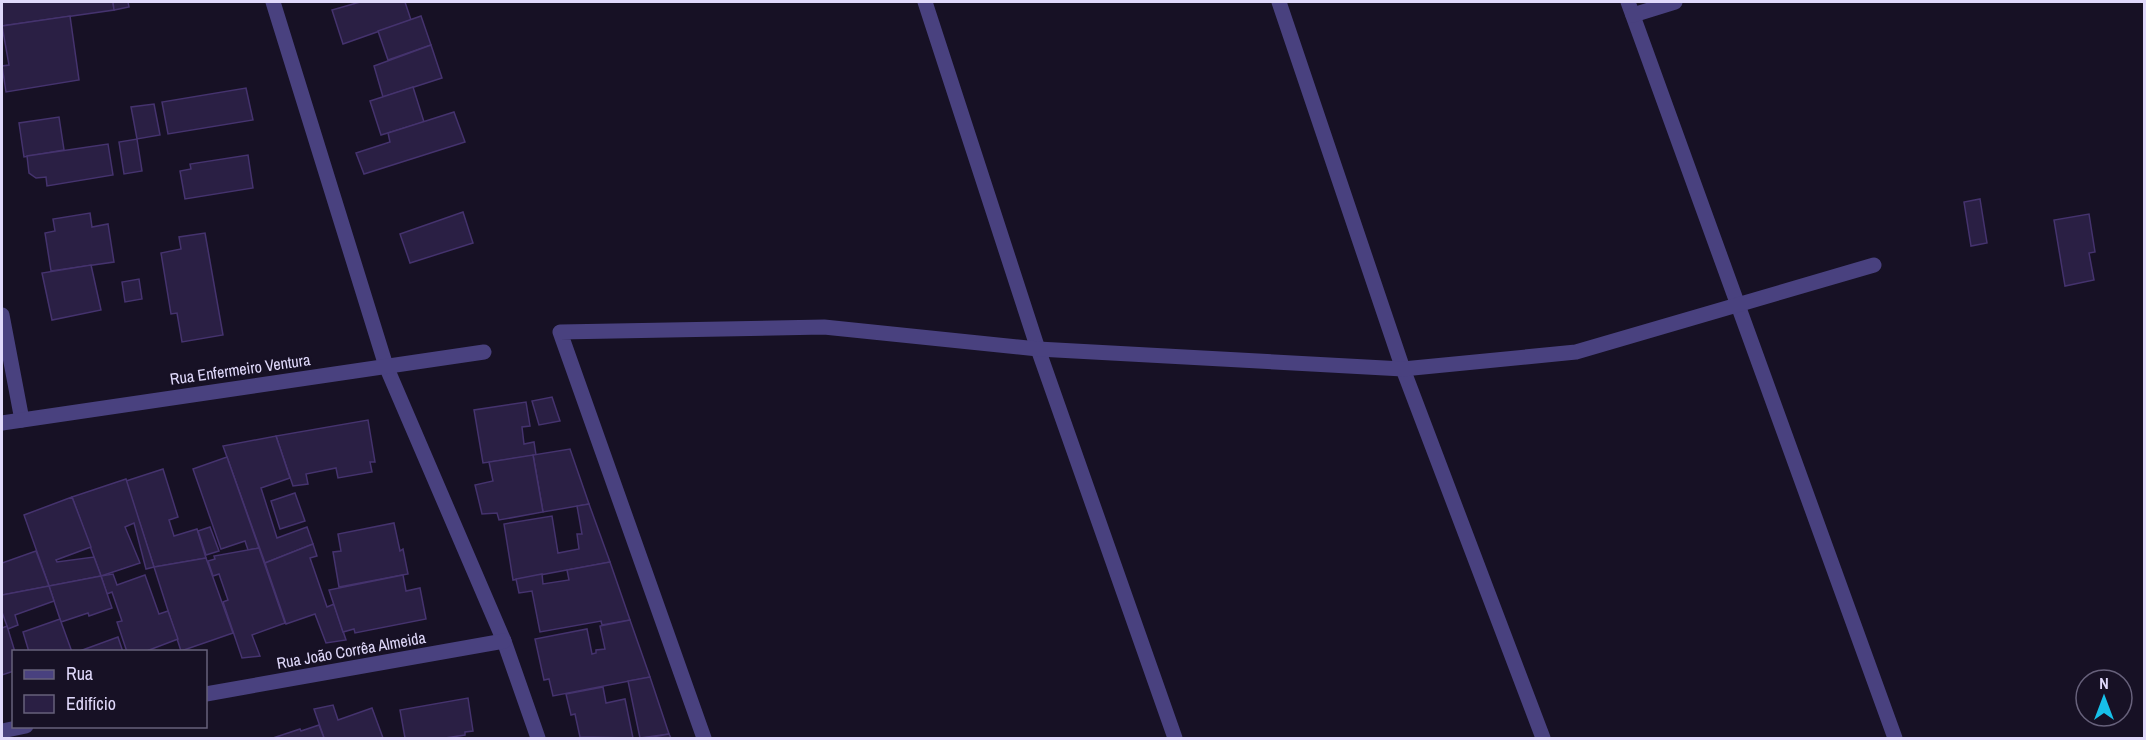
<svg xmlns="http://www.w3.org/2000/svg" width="2146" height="740" font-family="'Archivo Narrow',sans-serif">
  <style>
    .building { fill: #2a1f44; stroke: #45336e; stroke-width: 1.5 }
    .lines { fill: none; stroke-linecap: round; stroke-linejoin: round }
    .street { stroke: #49417f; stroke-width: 15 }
    .labels { text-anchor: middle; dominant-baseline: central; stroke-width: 4.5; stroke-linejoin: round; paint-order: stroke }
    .street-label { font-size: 16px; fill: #e0d9fb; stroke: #171125 }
  </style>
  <rect width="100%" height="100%" fill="#171125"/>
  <g class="building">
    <path d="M 2,2 L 113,2 L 114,10 L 2,26 Z"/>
    <path d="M 113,2 L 128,2 L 129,7 L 114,10 Z"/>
    <path d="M 360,2 L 405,2 L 411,20 L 343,44 L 332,10 Z"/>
    <path d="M 70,16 L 79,80 L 6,92 L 2,66 L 9,65 L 2,26 Z"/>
    <path d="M 421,16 L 431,45 L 388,60 L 378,31 Z"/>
    <path d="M 431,45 L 442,78 L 383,97 L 374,66 Z"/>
    <path d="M 413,87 L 424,122 L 381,135 L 370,101 Z"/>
    <path d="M 246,88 L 253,120 L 168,134 L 162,102 Z"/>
    <path d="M 154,104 L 160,135 L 137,139 L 131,107 Z"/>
    <path d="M 454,112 L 465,142 L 364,174 L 356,153 L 390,142 L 388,133 Z"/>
    <path d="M 59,117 L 64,150 L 24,157 L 19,123 Z"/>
    <path d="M 137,139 L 142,171 L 124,174 L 119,142 Z"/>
    <path d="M 108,144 L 113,175 L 47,186 L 46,177 L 36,178 L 29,173 L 27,156 Z"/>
    <path d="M 248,155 L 253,188 L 185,199 L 180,171 L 191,169 L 190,164 Z"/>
    <path d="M 1980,199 L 1987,243 L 1971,246 L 1964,202 Z"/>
    <path d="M 463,212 L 473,243 L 410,263 L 400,234 Z"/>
    <path d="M 90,213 L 92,227 L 108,224 L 114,262 L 51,271 L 45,233 L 55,231 L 53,219 Z"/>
    <path d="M 2089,214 L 2095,252 L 2089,253 L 2094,280 L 2065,286 L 2054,220 Z"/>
    <path d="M 205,233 L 223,335 L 182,342 L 177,313 L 171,314 L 161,253 L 181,249 L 179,237 Z"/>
    <path d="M 91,265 L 101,310 L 52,320 L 42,273 Z"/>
    <path d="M 139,279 L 142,299 L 125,302 L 122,282 Z"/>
    <path d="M 552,397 L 560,421 L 539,425 L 532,401 Z"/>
    <path d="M 526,402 L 530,426 L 522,427 L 524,444 L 534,442 L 536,455 L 483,463 L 474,410 Z"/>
    <path d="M 368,420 L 375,462 L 370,462 L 372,472 L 338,478 L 336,468 L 306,474 L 308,484 L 293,486 L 276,436 Z"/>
    <path d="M 276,436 L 290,478 L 261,488 L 277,538 L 307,527 L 313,544 L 265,563 L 223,446 Z"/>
    <path d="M 570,449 L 589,504 L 543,512 L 533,455 Z"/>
    <path d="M 533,455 L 543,512 L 499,520 L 497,513 L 482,514 L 475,485 L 493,481 L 489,462 Z"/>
    <path d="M 227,457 L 259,548 L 248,550 L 245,541 L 221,549 L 193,469 Z"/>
    <path d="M 163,469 L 178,517 L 169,520 L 174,536 L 197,529 L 206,558 L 154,567 L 126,481 Z"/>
    <path d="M 126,479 L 154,567 L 146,569 L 134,523 L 125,527 L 140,563 L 101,576 L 72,497 Z"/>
    <path d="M 295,493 L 305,521 L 280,529 L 271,501 Z"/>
    <path d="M 72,497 L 91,547 L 56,560 L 57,562 L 94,557 L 101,576 L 49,586 L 24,515 Z"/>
    <path d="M 589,504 L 610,562 L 513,580 L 504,524 L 552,516 L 558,553 L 579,549 L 577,534 L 582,534 L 577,506 Z"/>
    <path d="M 394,523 L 400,551 L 403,549 L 408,574 L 339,587 L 333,552 L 341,551 L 338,534 Z"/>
    <path d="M 210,527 L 219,551 L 206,555 L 198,531 Z"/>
    <path d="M 313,544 L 317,556 L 310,558 L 327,607 L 334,604 L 346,640 L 326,643 L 315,614 L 286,624 L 265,563 Z"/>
    <path d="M 259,548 L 285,623 L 252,635 L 260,656 L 242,658 L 223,602 L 228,600 L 219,574 L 213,576 L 208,561 L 215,559 L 214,556 Z"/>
    <path d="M 36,551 L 49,586 L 2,595 L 2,563 Z"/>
    <path d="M 206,558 L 233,633 L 181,651 L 154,567 Z"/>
    <path d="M 610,562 L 630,620 L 602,625 L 601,621 L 540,632 L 532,591 L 519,593 L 516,579 L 542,574 L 543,584 L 569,580 L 567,570 Z"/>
    <path d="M 113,574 L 117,585 L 145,575 L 159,614 L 168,611 L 178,639 L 144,652 L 127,652 L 117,622 L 122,621 L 112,592 L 107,594 L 101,576 Z"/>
    <path d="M 403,575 L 406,591 L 420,588 L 426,619 L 355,633 L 354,629 L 343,632 L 329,590 Z"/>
    <path d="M 101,576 L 112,608 L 89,616 L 88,613 L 61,622 L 49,586 Z"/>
    <path d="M 49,586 L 54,601 L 15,615 L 18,625 L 8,629 L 2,612 L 2,595 Z"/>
    <path d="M 60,619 L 72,652 L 29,652 L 23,632 Z"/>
    <path d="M 630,620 L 650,677 L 553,696 L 549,679 L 544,680 L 535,639 L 587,629 L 592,654 L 596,653 L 596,650 L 605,649 L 600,626 Z"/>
    <path d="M 7,626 L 15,652 L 14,652 L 14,671 L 2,675 L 2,628 Z"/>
    <path d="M 118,637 L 123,652 L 77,652 Z"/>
    <path d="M 650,677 L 669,734 L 640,738 L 628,681 Z"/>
    <path d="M 603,687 L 606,703 L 625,699 L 633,738 L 580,737 L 575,714 L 571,715 L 566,694 Z"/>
    <path d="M 468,698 L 473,731 L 465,732 L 465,735 L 445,738 L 405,738 L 400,710 Z"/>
    <path d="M 333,705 L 338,720 L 372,708 L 383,738 L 324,738 L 314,709 Z"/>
    <path d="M 319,725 L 324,738 L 273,738 L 300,729 L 301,731 Z"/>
    <path d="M 669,734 L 671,738 L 647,738 Z"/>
  </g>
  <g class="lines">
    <g class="street">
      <path d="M 273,2 L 386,366 L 504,641 L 538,738"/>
      <path d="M 925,2 L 1038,349 L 1175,738"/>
      <path d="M 1279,2 L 1403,369 L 1543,738"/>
      <path d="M 1628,2 L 1895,738"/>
      <path d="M 1633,15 L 1675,2"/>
      <path d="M 2,315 L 22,420"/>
      <path d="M 2,423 L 484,352"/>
      <path d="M 206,694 L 504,641"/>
      <path d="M 2,731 L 26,726"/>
      <path d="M 704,738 L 560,332 L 824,327 L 1038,349 L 1403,369 L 1576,352 L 1874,265"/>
    </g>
  </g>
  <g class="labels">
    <g class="street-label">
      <text transform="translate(240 369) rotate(-8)">Rua Enfermeiro Ventura</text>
      <text transform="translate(351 650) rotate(-10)">Rua João Corrêa Almeida</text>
    </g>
  </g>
  <rect width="2146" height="740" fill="none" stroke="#e0d9fb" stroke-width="6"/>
  <rect x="12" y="650" width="195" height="78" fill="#171125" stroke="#67617b" stroke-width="1.5"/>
  <rect x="24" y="670" width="30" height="9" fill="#49417f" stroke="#67617b" stroke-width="1.5"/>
  <text x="66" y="680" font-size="18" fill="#e0d9fb">Rua</text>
  <rect x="24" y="695" width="30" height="18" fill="#2a1f44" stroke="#67617b" stroke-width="1.5"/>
  <text x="66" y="710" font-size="18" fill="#e0d9fb">Edifício</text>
  <g transform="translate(2104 698)"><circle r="28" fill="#171125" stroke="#67617b" stroke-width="1.5"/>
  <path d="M0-4.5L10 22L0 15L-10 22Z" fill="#17c0e9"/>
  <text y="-9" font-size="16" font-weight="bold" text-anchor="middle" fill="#e0d9fb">N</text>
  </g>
</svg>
